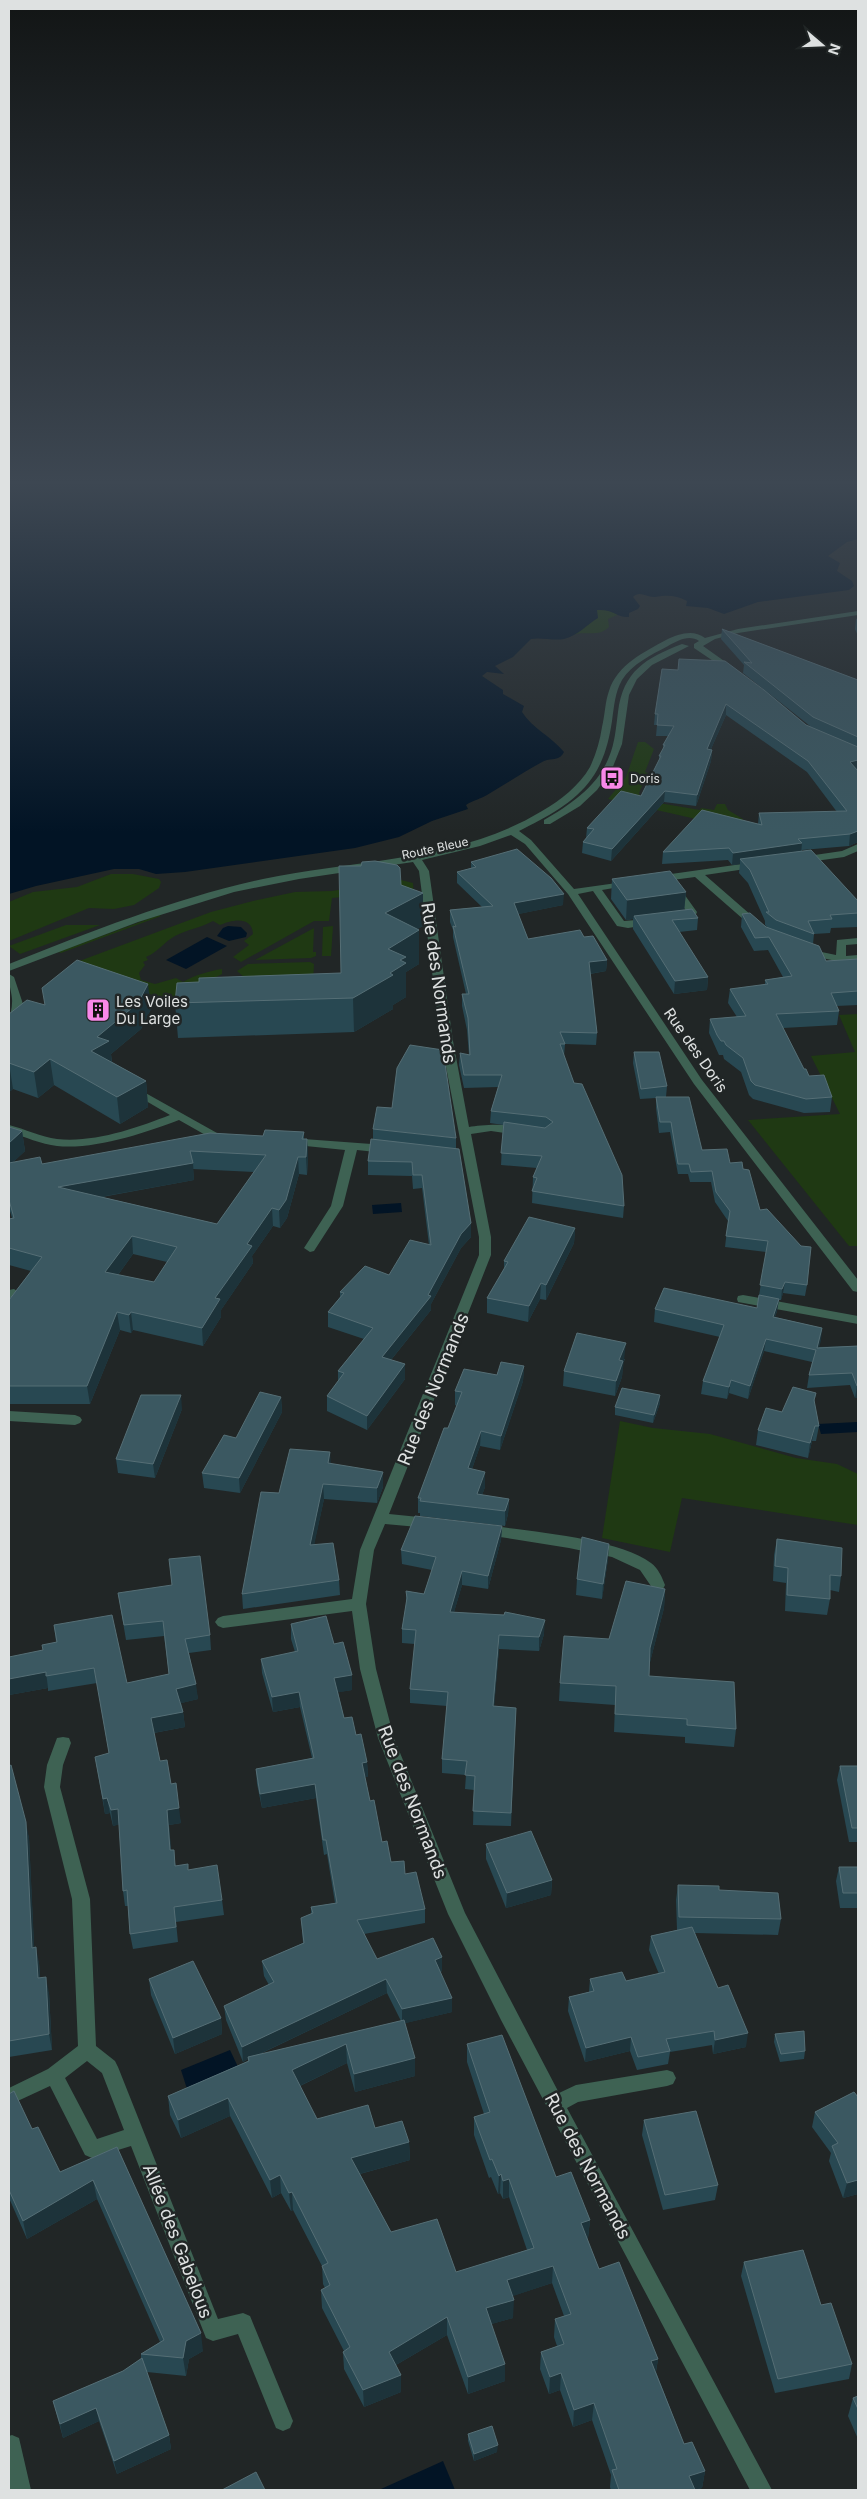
<svg xmlns="http://www.w3.org/2000/svg" width="867" height="2499" font-family="Inter,sans-serif">
  <style>
    .green { fill: #1f3913 }
    .water { fill: #021425 }
    .lines { fill: none; stroke-linecap: round; stroke-linejoin: round }
    .minor { fill: #3e6253; fill-rule: evenodd }
    .wall { fill: #284852; fill-rule: evenodd }
    .shaded-wall { fill: #1d333a }
    .building { fill: #3b5861; stroke: #556e75; fill-rule: evenodd }
    .labels { text-anchor: middle; dominant-baseline: central; stroke-width: 5; stroke-linejoin: round; paint-order: stroke }
    .far-poi-label { font-size: 12px; fill: #dee1e1; stroke: #212626; text-anchor: start }
    .far-street-label { font-size: 12px; fill: #dee1e1; stroke: #212626 }
    .poi-label { font-size: 15px; fill: #dee1e1; stroke: #212626; text-anchor: start }
    .street-label { font-size: 15px; fill: #dee1e1; stroke: #212626 }
    .near-street-label { font-size: 18px; fill: #dee1e1; stroke: #212626 }
  </style>
  <rect width="100%" height="100%" fill="#212626"/>
  <g class="green">
    <path d="M 616,599 L 624,612 L 608,619 L 609,627 C 598,638 585,630 573,635 L 572,618 Z"/>
    <path d="M 638,742 L 645,742 L 654,749 L 645,772 L 648,773 L 639,793 L 641,800 L 700,810 L 701,808 L 714,810 L 717,804 L 725,804 L 728,810 L 743,819 L 743,823 L 718,824 L 608,799 L 626,777 Z"/>
    <path d="M 111,874 L 133,874 L 159,879 L 161,882 L 159,888 L 134,905 L 114,909 L 89,908 L 9,941 L 9,902 L 33,892 L 77,887 Z"/>
    <path d="M 401,880 L 413,883 L 415,909 L 343,897 L 332,898 L 329,921 L 314,921 L 241,962 L 233,957 L 249,945 L 244,941 L 253,934 C 252,915 231,920 220,925 L 213,921 C 201,928 188,929 175,936 C 164,942 158,952 146,957 L 148,960 L 143,962 L 145,965 L 139,973 L 141,980 L 155,984 L 176,978 L 183,982 C 195,975 209,971 222,969 L 222,974 L 185,993 L 177,1005 L 74,963 L 211,912 L 253,901 L 295,892 L 332,891 Z"/>
    <path d="M 159,915 L 161,916 L 61,953 L 58,952 Z"/>
    <path d="M 66,925 L 100,925 L 20,954 L 9,946 Z"/>
    <path d="M 333,926 L 331,956 L 322,956 L 323,927 Z"/>
    <path d="M 314,928 L 313,952 L 316,952 L 316,956 L 311,958 L 255,960 Z"/>
    <path d="M 310,962 L 314,964 L 313,983 L 245,978 L 237,971 L 248,964 Z"/>
    <path d="M 858,1014 L 858,1246 L 849,1246 L 748,1120 L 840,1114 L 811,1056 L 855,1052 L 839,1015 Z"/>
    <path d="M 620,1421 L 653,1428 L 710,1434 L 796,1458 L 837,1464 L 858,1474 L 858,1525 L 682,1498 L 670,1552 L 602,1538 Z"/>
  </g>
  <g class="water">
    <path d="M 9,482 L 858,482 L 858,539 L 847,542 L 828,556 L 840,563 L 837,571 L 852,581 L 854,586 L 849,590 L 758,602 L 724,614 L 708,608 L 686,606 L 687,601 C 676,595 667,595 655,597 C 647,598 640,590 633,597 L 640,606 L 638,609 L 629,613 L 629,617 C 617,618 614,609 597,610 L 598,618 C 586,625 579,635 564,639 C 553,641 542,637 531,639 L 513,657 L 495,666 L 504,674 L 487,672 L 482,676 L 503,690 L 503,694 L 524,706 L 522,712 C 533,729 551,736 564,752 C 560,761 552,758 544,761 C 525,771 506,784 487,795 C 481,799 473,800 466,805 L 468,809 L 432,821 L 399,837 L 355,848 L 185,872 L 156,874 L 139,869 L 114,869 L 36,886 L 9,894 Z"/>
    <path d="M 228,926 L 241,927 L 247,933 L 246,937 L 229,941 L 217,936 L 223,928 Z"/>
    <path d="M 207,937 L 227,946 L 186,969 L 166,960 Z"/>
    <path d="M 401,1203 L 402,1212 L 373,1214 L 372,1205 Z"/>
    <path d="M 857,1422 L 858,1432 L 821,1434 L 818,1424 Z"/>
    <path d="M 230,2050 L 239,2069 L 188,2092 L 181,2070 Z"/>
    <path d="M 443,2461 L 455,2490 L 382,2490 L 381,2489 Z"/>
  </g>
  <g class="lines">
    <g class="minor">
      <path d="M 858,611 L 858,615 L 738,633 L 715,639 L 703,646 L 734,668 L 734,672 L 731,673 L 694,648 L 694,644 L 699,641 C 689,634 677,641 668,646 C 651,655 632,664 622,680 C 615,692 614,707 612,721 C 609,741 604,761 592,778 C 574,804 546,817 519,831 L 531,840 L 574,889 L 631,881 L 631,885 L 602,890 L 624,921 L 649,919 L 654,922 L 653,924 L 628,928 L 617,926 L 593,891 L 578,894 L 702,1080 L 858,1280 L 858,1292 L 853,1291 L 694,1084 L 568,894 L 525,844 L 511,835 L 480,846 L 422,860 L 429,871 L 453,1041 L 469,1127 C 482,1125 515,1122 525,1131 L 519,1135 L 491,1131 L 471,1134 L 491,1237 L 491,1255 L 389,1514 L 429,1518 L 434,1519 L 436,1523 L 434,1527 L 429,1528 L 385,1524 L 374,1550 L 366,1604 L 376,1669 L 394,1738 L 465,1913 L 559,2093 L 576,2085 L 667,2070 L 673,2072 L 676,2078 L 673,2084 L 667,2086 L 578,2102 L 567,2108 L 772,2490 L 750,2490 L 501,2020 L 448,1914 L 378,1738 L 360,1669 L 352,1611 L 223,1628 L 218,1626 L 215,1622 L 218,1618 L 223,1616 L 352,1599 L 360,1550 L 479,1255 L 479,1237 L 441,1041 L 419,871 L 413,862 L 299,879 L 234,892 L 138,922 L 9,971 L 9,964 C 92,931 176,898 263,879 C 357,859 458,862 542,811 C 561,800 579,786 590,767 C 596,754 600,741 602,727 C 605,715 605,702 609,691 C 617,665 644,652 666,640 C 679,634 693,629 705,638 L 738,629 Z"/>
      <path d="M 682,644 L 689,646 L 652,665 L 637,679 L 629,695 L 622,744 L 612,769 L 597,790 L 580,806 L 550,824 L 544,824 L 544,820 C 570,805 598,786 609,757 C 615,743 616,727 618,712 C 623,671 646,658 682,644 Z"/>
      <path d="M 858,844 L 858,851 L 844,857 L 801,863 L 796,860 L 801,857 L 842,851 Z"/>
      <path d="M 756,862 L 761,865 L 759,867 L 705,875 L 759,922 L 759,926 L 751,926 L 695,877 L 657,882 L 652,879 L 657,876 Z"/>
      <path d="M 675,886 L 679,887 L 697,912 L 694,919 L 684,921 L 679,918 L 687,912 L 670,889 Z"/>
      <path d="M 858,938 L 858,944 L 846,945 L 846,956 L 858,955 L 858,961 L 841,962 L 803,954 L 802,952 L 807,949 L 836,955 L 837,940 Z"/>
      <path d="M 9,974 L 14,977 L 23,1004 C 22,1011 17,1022 9,1024 C 9,1016 12,1011 12,1003 C 13,995 8,985 9,974 Z"/>
      <path d="M 133,1086 L 217,1133 L 229,1136 L 231,1138 L 225,1142 L 209,1137 L 179,1120 C 145,1133 94,1150 57,1146 C 41,1144 25,1137 9,1132 L 9,1125 C 25,1129 41,1137 57,1139 C 94,1143 137,1128 170,1115 L 129,1091 L 127,1089 Z"/>
      <path d="M 290,1138 L 385,1145 L 391,1149 L 385,1153 L 357,1150 L 343,1206 L 314,1251 L 310,1252 L 304,1248 L 331,1206 L 345,1150 L 286,1144 L 284,1142 Z"/>
      <path d="M 14,1289 L 20,1293 L 19,1296 L 9,1298 L 9,1290 Z"/>
      <path d="M 743,1295 L 858,1316 L 858,1324 L 738,1302 L 737,1299 L 738,1296 Z"/>
      <path d="M 9,1411 L 75,1415 L 80,1417 L 82,1420 L 80,1423 L 75,1425 L 9,1421 Z"/>
      <path d="M 486,1525 C 527,1531 619,1538 651,1563 C 658,1568 662,1577 665,1585 L 663,1589 L 658,1591 L 653,1589 L 640,1570 L 612,1557 L 569,1548 L 481,1534 L 479,1530 L 481,1526 Z"/>
      <path d="M 63,1737 L 69,1738 L 71,1743 L 63,1765 L 60,1787 L 90,1899 L 96,2046 L 115,2061 L 118,2067 L 218,2319 L 243,2313 L 250,2316 L 293,2421 L 290,2428 L 283,2431 L 276,2428 L 238,2334 L 213,2341 L 206,2338 L 131,2146 L 92,2158 L 85,2155 L 50,2086 L 9,2105 L 9,2088 L 48,2069 L 78,2046 L 72,1899 L 44,1787 L 47,1765 L 57,1738 ZM 87,2061 L 102,2073 L 124,2130 L 97,2139 L 65,2078 Z"/>
      <path d="M 12,2435 L 19,2438 L 31,2490 L 9,2490 L 9,2436 Z"/>
    </g>
  </g>
  <g class="wall">
    <path d="M 858,618 L 858,636 L 855,629 L 856,619 Z"/>
    <path d="M 722,629 L 858,680 L 858,842 L 849,846 L 802,850 L 802,851 L 858,901 L 858,927 L 831,928 L 830,933 L 814,934 L 813,944 L 826,961 L 858,959 L 858,1005 L 836,1006 L 839,1011 L 837,1025 L 783,1028 L 804,1069 L 809,1076 L 832,1097 L 830,1112 L 804,1113 L 753,1099 L 749,1095 L 741,1072 L 724,1059 L 723,1055 L 719,1055 L 709,1033 L 710,1019 L 737,1017 L 728,1003 L 730,989 L 765,985 L 765,980 L 783,977 L 768,950 L 754,951 L 741,927 L 742,914 L 768,928 L 765,925 L 765,921 L 748,883 L 739,873 L 740,864 L 732,865 L 728,860 L 662,864 L 663,852 L 758,824 L 759,813 L 837,812 L 807,772 L 726,715 L 711,749 L 712,750 L 711,761 L 696,806 L 664,802 L 611,861 L 582,853 L 583,842 L 586,838 L 587,828 L 641,796 L 659,760 L 659,756 L 663,749 L 663,745 L 668,736 L 656,736 L 657,725 L 654,725 L 655,714 L 763,689 L 743,673 L 744,665 L 721,639 ZM 766,691 L 810,726 L 806,725 Z"/>
    <path d="M 471,862 L 563,905 L 518,914 L 528,939 L 584,937 L 607,960 L 606,971 L 590,974 L 597,1033 L 596,1045 L 565,1044 L 564,1056 L 574,1083 L 624,1206 L 623,1218 L 532,1203 L 533,1177 L 537,1168 L 501,1165 L 503,1125 L 490,1123 L 491,1111 L 498,1087 L 464,1088 L 459,1065 L 460,1053 L 469,1055 L 467,1030 L 462,1006 L 462,994 L 466,994 L 453,937 L 453,930 L 450,922 L 450,910 L 482,907 L 457,883 L 457,872 L 471,868 Z"/>
    <path d="M 612,879 L 686,892 L 684,910 L 698,918 L 697,930 L 679,932 L 708,977 L 707,990 L 674,994 L 633,929 L 633,919 L 626,920 L 611,899 Z"/>
    <path d="M 401,885 L 423,926 L 417,929 L 419,930 L 419,964 L 406,972 L 406,997 L 393,1005 L 393,1009 L 354,1032 L 178,1038 L 175,1003 L 199,982 L 341,973 Z"/>
    <path d="M 45,1005 L 151,1009 L 141,1029 L 111,1054 L 112,1062 L 146,1081 L 148,1107 L 120,1124 L 54,1085 L 38,1098 L 13,1089 L 9,1092 L 9,1014 Z"/>
    <path d="M 634,1052 L 667,1086 L 666,1097 L 661,1097 L 702,1150 L 743,1169 L 760,1210 L 807,1285 L 805,1296 L 783,1293 L 781,1300 L 779,1300 L 777,1311 L 775,1317 L 822,1328 L 819,1347 L 858,1346 L 858,1398 L 855,1398 L 850,1385 L 807,1388 L 809,1375 L 812,1362 L 764,1351 L 748,1399 L 729,1393 L 727,1399 L 701,1394 L 703,1381 L 720,1337 L 654,1322 L 655,1309 L 757,1308 L 766,1252 L 725,1247 L 728,1221 L 715,1202 L 711,1182 L 690,1182 L 688,1174 L 678,1174 L 670,1132 L 659,1133 L 656,1108 L 656,1098 L 640,1099 L 633,1063 Z"/>
    <path d="M 9,1127 L 22,1131 L 25,1151 L 12,1163 L 42,1164 L 263,1136 L 304,1132 L 304,1139 L 307,1139 L 308,1157 L 307,1175 L 299,1174 L 287,1218 L 280,1228 L 273,1226 L 252,1256 L 253,1263 L 221,1310 L 221,1317 L 203,1346 L 133,1330 L 131,1333 L 120,1330 L 90,1404 L 10,1404 L 9,1399 L 9,1300 L 31,1271 L 9,1265 L 9,1219 L 12,1218 L 9,1208 ZM 193,1169 L 254,1172 L 217,1224 L 102,1197 L 194,1180 ZM 133,1254 L 167,1262 L 154,1282 L 118,1275 Z"/>
    <path d="M 373,1129 L 456,1138 L 456,1148 L 471,1237 L 461,1248 L 431,1304 L 431,1310 L 391,1360 L 405,1364 L 405,1379 L 367,1430 L 327,1411 L 327,1396 L 338,1381 L 338,1371 L 364,1339 L 328,1327 L 328,1312 L 340,1297 L 340,1292 L 389,1275 L 429,1245 L 422,1188 L 413,1189 L 412,1176 L 368,1175 L 368,1161 L 373,1139 Z"/>
    <path d="M 575,1228 L 574,1243 L 546,1300 L 540,1299 L 528,1322 L 487,1313 L 487,1298 L 504,1269 L 504,1261 Z"/>
    <path d="M 625,1359 L 623,1363 L 622,1377 L 615,1396 L 563,1386 L 564,1371 Z"/>
    <path d="M 524,1366 L 523,1381 L 500,1450 L 480,1446 L 472,1469 L 485,1487 L 482,1495 L 509,1499 L 508,1514 L 505,1526 L 420,1516 L 420,1513 L 418,1513 L 418,1498 L 448,1428 L 457,1406 L 455,1405 L 455,1391 L 497,1375 Z"/>
    <path d="M 816,1393 L 814,1404 L 819,1426 L 816,1441 L 812,1441 L 808,1458 L 756,1445 L 758,1430 L 782,1412 Z"/>
    <path d="M 660,1395 L 660,1403 L 653,1423 L 615,1415 L 615,1407 Z"/>
    <path d="M 281,1397 L 282,1412 L 240,1493 L 204,1488 L 202,1473 Z"/>
    <path d="M 182,1409 L 155,1478 L 118,1473 L 116,1459 Z"/>
    <path d="M 330,1463 L 383,1487 L 377,1503 L 324,1499 L 314,1544 L 339,1580 L 340,1595 L 243,1609 L 242,1594 Z"/>
    <path d="M 502,1526 L 501,1540 L 488,1589 L 462,1585 L 454,1612 L 544,1634 L 539,1651 L 499,1649 L 494,1706 L 516,1708 L 511,1826 L 473,1825 L 474,1790 L 465,1789 L 466,1775 L 442,1773 L 442,1759 L 447,1706 L 410,1703 L 410,1689 L 415,1644 L 402,1643 L 402,1629 L 406,1605 L 406,1591 L 424,1594 L 432,1570 L 402,1564 L 401,1550 Z"/>
    <path d="M 777,1539 L 841,1576 L 839,1592 L 830,1590 L 830,1599 L 827,1615 L 785,1611 L 786,1583 L 773,1581 L 774,1555 Z"/>
    <path d="M 608,1559 L 602,1599 L 576,1595 L 577,1579 Z"/>
    <path d="M 665,1589 L 664,1608 L 650,1662 L 649,1676 L 736,1729 L 734,1747 L 685,1743 L 685,1737 L 614,1732 L 615,1705 L 559,1701 L 560,1683 Z"/>
    <path d="M 118,1593 L 210,1635 L 211,1650 L 189,1653 L 198,1699 L 181,1703 L 183,1712 L 185,1727 L 154,1733 L 160,1761 L 171,1784 L 181,1823 L 169,1825 L 171,1850 L 176,1866 L 188,1870 L 222,1900 L 224,1915 L 176,1922 L 178,1942 L 133,1949 L 130,1934 L 128,1906 L 125,1906 L 123,1891 L 119,1824 L 113,1826 L 110,1813 L 105,1814 L 95,1757 L 109,1754 L 97,1683 L 48,1691 L 48,1688 L 9,1695 L 43,1651 L 56,1642 L 54,1625 L 127,1683 L 169,1674 L 164,1636 L 126,1640 Z"/>
    <path d="M 291,1624 L 334,1644 L 352,1690 L 338,1692 L 344,1718 L 356,1735 L 367,1762 L 368,1777 L 365,1777 L 370,1801 L 382,1842 L 391,1862 L 405,1874 L 425,1909 L 425,1923 L 364,1934 L 377,1959 L 442,1971 L 440,1972 L 452,1998 L 452,2012 L 405,2023 L 415,2076 L 355,2092 L 347,2063 L 300,2086 L 317,2119 L 375,2128 L 409,2142 L 410,2160 L 360,2174 L 391,2232 L 456,2272 L 527,2250 L 509,2197 L 503,2199 L 500,2193 L 498,2194 L 491,2177 L 489,2178 L 474,2135 L 474,2117 L 484,2114 L 467,2062 L 467,2044 L 556,2177 L 590,2220 L 588,2238 L 587,2239 L 599,2269 L 658,2359 L 656,2372 L 684,2444 L 705,2471 L 702,2488 L 695,2490 L 611,2490 L 610,2487 L 611,2475 L 592,2420 L 573,2427 L 560,2390 L 549,2394 L 540,2369 L 541,2352 L 557,2346 L 554,2337 L 555,2319 L 564,2316 L 552,2283 L 512,2296 L 513,2318 L 491,2324 L 505,2381 L 468,2394 L 447,2335 L 396,2365 L 401,2375 L 401,2392 L 364,2407 L 344,2369 L 343,2352 L 344,2351 L 322,2308 L 321,2290 L 325,2288 L 323,2284 L 322,2266 L 293,2210 L 291,2211 L 281,2193 L 272,2198 L 230,2116 L 181,2138 L 170,2115 L 168,2096 L 248,2061 L 248,2059 L 243,2062 L 226,2020 L 224,2006 L 269,1985 L 264,1976 L 262,1961 L 303,1943 L 301,1918 L 311,1914 L 311,1907 L 335,1903 L 327,1854 L 324,1855 L 316,1798 L 262,1808 L 257,1784 L 256,1769 L 312,1758 L 300,1707 L 273,1712 L 262,1673 L 261,1659 L 295,1652 L 291,1639 ZM 387,1993 L 401,2021 L 258,2055 Z"/>
    <path d="M 9,1765 L 29,1838 L 34,1948 L 39,1963 L 40,1978 L 49,1993 L 52,2050 L 9,2057 Z"/>
    <path d="M 840,1766 L 858,1766 L 858,1842 L 849,1842 L 837,1780 Z"/>
    <path d="M 486,1844 L 552,1880 L 551,1895 L 506,1908 L 486,1859 Z"/>
    <path d="M 839,1867 L 858,1867 L 858,1908 L 840,1908 L 836,1881 Z"/>
    <path d="M 678,1885 L 719,1890 L 781,1919 L 778,1935 L 695,1933 L 718,1988 L 746,2047 L 713,2054 L 712,2045 L 670,2052 L 668,2064 L 637,2070 L 630,2051 L 585,2062 L 568,2011 L 569,1997 L 589,1992 L 590,1979 L 626,1981 L 659,1974 L 649,1950 L 651,1936 L 677,1930 L 676,1900 Z"/>
    <path d="M 149,1979 L 221,2018 L 222,2034 L 175,2054 L 151,1995 Z"/>
    <path d="M 775,2034 L 805,2051 L 804,2059 L 780,2062 L 774,2042 Z"/>
    <path d="M 9,2094 L 60,2172 L 117,2147 L 203,2351 L 189,2359 L 186,2376 L 147,2372 L 169,2435 L 171,2449 L 117,2474 L 99,2421 L 63,2438 L 53,2401 L 123,2371 L 141,2359 L 141,2354 L 160,2342 L 97,2199 L 27,2239 L 9,2198 Z"/>
    <path d="M 858,2097 L 858,2194 L 843,2198 L 829,2161 L 831,2153 L 812,2127 L 815,2112 Z"/>
    <path d="M 644,2120 L 718,2185 L 715,2200 L 663,2210 L 642,2135 Z"/>
    <path d="M 744,2262 L 821,2305 L 852,2364 L 849,2379 L 775,2393 L 741,2276 Z"/>
    <path d="M 858,2396 L 858,2439 L 848,2416 L 853,2398 Z"/>
    <path d="M 468,2434 L 497,2452 L 474,2461 L 468,2441 Z"/>
  </g>
  <g class="shaded-wall">
    <path d="M 726,704 L 726,715 L 706,760 L 707,749 Z"/>
    <path d="M 712,750 L 711,761 L 696,806 L 697,795 Z"/>
    <path d="M 858,760 L 858,771 L 848,773 L 850,762 Z"/>
    <path d="M 665,791 L 664,802 L 611,861 L 612,849 Z"/>
    <path d="M 858,831 L 858,842 L 849,846 L 850,834 Z"/>
    <path d="M 802,843 L 801,855 L 740,859 L 740,864 L 732,865 L 733,853 Z"/>
    <path d="M 686,892 L 684,912 L 634,916 L 633,919 L 626,920 L 627,900 Z"/>
    <path d="M 423,893 L 423,926 L 386,947 L 385,913 Z"/>
    <path d="M 564,894 L 563,905 L 514,915 L 514,903 Z"/>
    <path d="M 419,930 L 419,964 L 406,972 L 406,997 L 393,1005 L 393,1009 L 354,1032 L 353,998 L 388,949 Z"/>
    <path d="M 607,960 L 606,971 L 588,974 L 589,962 Z"/>
    <path d="M 708,977 L 707,990 L 674,994 L 675,981 Z"/>
    <path d="M 148,984 L 151,1009 L 141,1029 L 111,1054 L 112,1067 L 91,1051 L 97,1037 Z"/>
    <path d="M 50,1059 L 54,1085 L 38,1098 L 34,1072 Z"/>
    <path d="M 9,1063 L 13,1089 L 9,1092 Z"/>
    <path d="M 146,1081 L 148,1107 L 120,1124 L 117,1097 Z"/>
    <path d="M 22,1131 L 25,1151 L 9,1166 L 9,1143 Z"/>
    <path d="M 307,1139 L 308,1157 L 307,1175 L 306,1157 Z"/>
    <path d="M 298,1157 L 299,1174 L 287,1218 L 280,1228 L 279,1210 Z"/>
    <path d="M 193,1163 L 194,1180 L 61,1204 L 58,1187 Z"/>
    <path d="M 272,1208 L 273,1226 L 252,1256 L 253,1263 L 221,1310 L 221,1317 L 203,1346 L 202,1328 L 215,1298 L 247,1244 Z"/>
    <path d="M 471,1223 L 471,1237 L 461,1248 L 431,1304 L 431,1310 L 382,1371 L 382,1357 L 428,1295 L 461,1234 Z"/>
    <path d="M 575,1228 L 574,1243 L 546,1300 L 546,1285 Z"/>
    <path d="M 132,1236 L 133,1254 L 107,1290 L 105,1272 Z"/>
    <path d="M 785,1282 L 783,1293 L 781,1300 L 782,1289 Z"/>
    <path d="M 541,1283 L 540,1299 L 528,1322 L 529,1306 Z"/>
    <path d="M 779,1299 L 777,1311 L 771,1329 L 773,1317 Z"/>
    <path d="M 117,1312 L 120,1330 L 90,1404 L 87,1386 Z"/>
    <path d="M 131,1312 L 133,1330 L 131,1333 L 129,1315 Z"/>
    <path d="M 822,1328 L 821,1341 L 815,1360 L 817,1348 Z"/>
    <path d="M 766,1339 L 764,1351 L 748,1399 L 750,1386 Z"/>
    <path d="M 626,1343 L 622,1377 L 615,1396 L 616,1381 L 619,1360 Z"/>
    <path d="M 405,1364 L 405,1379 L 367,1430 L 367,1416 Z"/>
    <path d="M 524,1366 L 523,1381 L 500,1450 L 501,1436 Z"/>
    <path d="M 731,1380 L 729,1393 L 727,1399 L 729,1387 Z"/>
    <path d="M 858,1385 L 858,1398 L 855,1398 L 857,1386 Z"/>
    <path d="M 181,1395 L 182,1409 L 155,1478 L 153,1464 Z"/>
    <path d="M 660,1395 L 660,1403 L 653,1423 L 654,1415 Z"/>
    <path d="M 281,1397 L 282,1412 L 240,1493 L 239,1478 Z"/>
    <path d="M 815,1426 L 812,1441 L 808,1458 L 810,1443 Z"/>
    <path d="M 481,1431 L 480,1446 L 467,1483 L 468,1468 Z"/>
    <path d="M 330,1452 L 331,1466 L 328,1463 Z"/>
    <path d="M 383,1472 L 383,1487 L 377,1503 L 377,1488 Z"/>
    <path d="M 485,1472 L 485,1487 L 477,1509 L 477,1494 Z"/>
    <path d="M 323,1484 L 324,1499 L 311,1560 L 310,1545 Z"/>
    <path d="M 509,1499 L 508,1514 L 505,1526 L 505,1511 Z"/>
    <path d="M 502,1526 L 501,1540 L 488,1589 L 488,1576 Z"/>
    <path d="M 609,1544 L 608,1559 L 602,1599 L 603,1584 Z"/>
    <path d="M 462,1571 L 462,1585 L 450,1626 L 450,1612 Z"/>
    <path d="M 665,1589 L 664,1608 L 649,1666 L 650,1648 Z"/>
    <path d="M 545,1620 L 544,1634 L 539,1651 L 539,1637 Z"/>
    <path d="M 499,1635 L 499,1649 L 493,1720 L 493,1706 Z"/>
    <path d="M 46,1672 L 48,1688 L 9,1695 L 9,1679 Z"/>
    <path d="M 352,1675 L 352,1690 L 335,1693 L 334,1678 Z"/>
    <path d="M 196,1684 L 198,1699 L 178,1704 L 176,1689 Z"/>
    <path d="M 299,1692 L 300,1707 L 273,1712 L 272,1697 Z"/>
    <path d="M 183,1712 L 185,1727 L 153,1733 L 151,1718 Z"/>
    <path d="M 367,1762 L 368,1777 L 363,1777 L 362,1763 Z"/>
    <path d="M 315,1784 L 316,1798 L 262,1808 L 260,1794 Z"/>
    <path d="M 107,1798 L 110,1813 L 105,1814 L 103,1799 Z"/>
    <path d="M 179,1808 L 181,1823 L 169,1825 L 172,1866 L 167,1810 Z"/>
    <path d="M 118,1809 L 121,1824 L 113,1826 L 111,1810 Z"/>
    <path d="M 26,1822 L 29,1838 L 35,1963 L 32,1948 Z"/>
    <path d="M 552,1880 L 551,1895 L 506,1908 L 507,1893 Z"/>
    <path d="M 36,1947 L 39,1963 L 41,1993 L 38,1978 Z"/>
    <path d="M 442,1957 L 442,1971 L 435,1974 L 435,1960 Z"/>
    <path d="M 46,1977 L 49,1993 L 52,2050 L 49,2034 Z"/>
    <path d="M 386,1979 L 387,1993 L 249,2059 L 248,2057 L 248,2059 L 243,2062 L 242,2047 Z"/>
    <path d="M 452,1998 L 452,2012 L 402,2024 L 402,2009 Z"/>
    <path d="M 221,2018 L 222,2034 L 175,2054 L 173,2038 Z"/>
    <path d="M 748,2033 L 746,2047 L 713,2054 L 715,2040 Z"/>
    <path d="M 631,2037 L 630,2051 L 585,2062 L 586,2048 Z"/>
    <path d="M 346,2044 L 347,2063 L 293,2089 L 292,2070 Z"/>
    <path d="M 415,2058 L 415,2076 L 355,2092 L 354,2074 Z"/>
    <path d="M 228,2098 L 230,2116 L 181,2138 L 178,2120 Z"/>
    <path d="M 409,2142 L 410,2160 L 352,2176 L 351,2158 Z"/>
    <path d="M 501,2174 L 500,2193 L 498,2194 L 499,2176 Z"/>
    <path d="M 280,2175 L 281,2193 L 272,2198 L 270,2180 Z"/>
    <path d="M 509,2179 L 509,2197 L 503,2199 L 503,2181 Z"/>
    <path d="M 93,2180 L 97,2199 L 27,2239 L 23,2221 Z"/>
    <path d="M 858,2180 L 858,2194 L 843,2198 L 847,2183 Z"/>
    <path d="M 292,2192 L 293,2210 L 291,2211 L 289,2193 Z"/>
    <path d="M 590,2220 L 588,2238 L 579,2241 L 581,2223 Z"/>
    <path d="M 553,2266 L 552,2283 L 507,2298 L 507,2280 Z"/>
    <path d="M 514,2300 L 513,2318 L 485,2326 L 486,2308 Z"/>
    <path d="M 447,2317 L 447,2335 L 389,2369 L 389,2352 Z"/>
    <path d="M 201,2333 L 203,2351 L 189,2359 L 186,2376 L 183,2358 L 186,2341 Z"/>
    <path d="M 658,2359 L 655,2376 L 651,2361 Z"/>
    <path d="M 505,2364 L 505,2381 L 468,2394 L 468,2377 Z"/>
    <path d="M 561,2373 L 560,2390 L 549,2394 L 550,2377 Z"/>
    <path d="M 401,2375 L 401,2392 L 364,2407 L 363,2390 Z"/>
    <path d="M 594,2403 L 592,2420 L 573,2427 L 574,2410 Z"/>
    <path d="M 96,2408 L 99,2421 L 63,2438 L 60,2424 Z"/>
    <path d="M 169,2435 L 171,2449 L 117,2474 L 114,2461 Z"/>
    <path d="M 498,2445 L 497,2452 L 474,2461 L 474,2454 Z"/>
    <path d="M 705,2471 L 702,2488 L 693,2490 L 689,2476 Z"/>
  </g>
  <g class="building">
    <path d="M 722,629 L 858,680 L 858,737 L 813,717 L 744,662 L 752,663 Z"/>
    <path d="M 679,659 L 725,661 L 764,690 L 806,725 L 858,747 L 858,760 L 850,762 L 858,771 L 858,831 L 850,834 L 798,839 L 802,843 L 733,853 L 729,848 L 663,852 L 702,810 L 762,825 L 759,813 L 847,811 L 808,761 L 726,704 L 707,749 L 712,750 L 697,795 L 665,791 L 612,849 L 583,842 L 594,829 L 587,828 L 621,791 L 641,796 L 661,756 L 659,756 L 665,745 L 663,745 L 674,726 L 657,725 L 658,714 L 655,714 L 662,669 L 678,670 Z"/>
    <path d="M 517,849 L 551,878 L 564,894 L 514,903 L 528,939 L 580,930 L 584,937 L 593,936 L 607,960 L 589,962 L 597,1033 L 560,1032 L 565,1044 L 560,1044 L 574,1083 L 582,1084 L 622,1175 L 624,1206 L 532,1191 L 537,1178 L 533,1177 L 542,1156 L 501,1153 L 504,1122 L 545,1128 L 553,1122 L 546,1117 L 491,1111 L 502,1075 L 464,1075 L 460,1053 L 470,1055 L 468,1018 L 462,994 L 469,994 L 453,926 L 456,927 L 450,910 L 493,906 L 457,872 L 476,867 L 471,862 Z"/>
    <path d="M 811,850 L 858,901 L 858,913 L 830,915 L 832,919 L 808,921 L 814,934 L 776,920 L 766,912 L 769,912 L 750,870 L 740,859 Z"/>
    <path d="M 375,861 L 397,865 L 400,868 L 401,885 L 423,893 L 385,913 L 419,930 L 388,949 L 406,957 L 400,960 L 406,963 L 390,973 L 393,975 L 353,998 L 175,1003 L 177,983 L 199,982 L 199,978 L 341,973 L 339,866 L 361,866 L 362,862 Z"/>
    <path d="M 670,871 L 686,892 L 627,900 L 612,879 Z"/>
    <path d="M 692,909 L 698,918 L 672,920 L 708,977 L 675,981 L 634,916 Z"/>
    <path d="M 750,913 L 766,927 L 819,946 L 826,961 L 858,959 L 858,991 L 831,993 L 839,1011 L 776,1014 L 804,1069 L 806,1069 L 809,1076 L 824,1075 L 832,1097 L 806,1099 L 755,1085 L 751,1081 L 743,1058 L 726,1045 L 724,1041 L 721,1041 L 717,1035 L 710,1019 L 746,1016 L 730,989 L 768,984 L 765,980 L 792,976 L 769,937 L 755,938 L 742,914 Z"/>
    <path d="M 77,960 L 148,984 L 138,1003 L 97,1037 L 109,1041 L 91,1051 L 146,1081 L 117,1097 L 50,1059 L 34,1072 L 9,1063 L 9,1014 L 27,1000 L 45,1005 L 42,988 Z"/>
    <path d="M 410,1045 L 443,1050 L 456,1138 L 373,1129 L 377,1107 L 392,1108 L 397,1068 Z"/>
    <path d="M 634,1052 L 659,1052 L 667,1086 L 641,1089 Z"/>
    <path d="M 656,1097 L 689,1097 L 702,1150 L 727,1149 L 730,1163 L 742,1162 L 743,1169 L 749,1170 L 760,1210 L 767,1209 L 801,1246 L 811,1247 L 807,1285 L 785,1282 L 782,1289 L 760,1285 L 768,1241 L 726,1236 L 730,1211 L 716,1192 L 712,1171 L 691,1172 L 689,1164 L 678,1164 L 671,1122 L 660,1122 Z"/>
    <path d="M 9,1127 L 22,1131 L 9,1143 Z"/>
    <path d="M 265,1130 L 304,1132 L 302,1139 L 307,1139 L 306,1157 L 298,1157 L 286,1200 L 279,1210 L 272,1208 L 247,1244 L 252,1246 L 215,1298 L 220,1299 L 202,1328 L 131,1312 L 129,1315 L 117,1312 L 87,1386 L 9,1386 L 9,1300 L 42,1257 L 9,1248 L 9,1219 L 14,1218 L 9,1200 L 9,1163 L 40,1157 L 42,1164 L 210,1133 L 263,1136 ZM 190,1151 L 266,1155 L 217,1224 L 58,1187 L 193,1163 ZM 132,1236 L 177,1247 L 154,1282 L 105,1272 Z"/>
    <path d="M 371,1139 L 459,1149 L 471,1223 L 461,1234 L 428,1295 L 431,1296 L 382,1357 L 405,1364 L 367,1416 L 327,1396 L 344,1373 L 338,1371 L 373,1328 L 328,1312 L 344,1293 L 340,1292 L 365,1266 L 389,1275 L 410,1240 L 431,1245 L 422,1175 L 413,1175 L 412,1162 L 368,1161 Z"/>
    <path d="M 529,1217 L 575,1228 L 546,1285 L 541,1283 L 529,1306 L 487,1298 L 508,1262 L 504,1261 Z"/>
    <path d="M 664,1288 L 757,1308 L 759,1295 L 779,1299 L 773,1317 L 822,1328 L 817,1348 L 858,1346 L 858,1385 L 857,1386 L 852,1373 L 809,1375 L 816,1350 L 766,1339 L 750,1386 L 731,1380 L 729,1387 L 703,1381 L 724,1325 L 655,1309 Z"/>
    <path d="M 577,1333 L 626,1343 L 619,1360 L 623,1361 L 616,1381 L 564,1371 Z"/>
    <path d="M 501,1362 L 524,1366 L 501,1436 L 481,1431 L 468,1468 L 485,1472 L 477,1494 L 509,1499 L 505,1511 L 420,1501 L 421,1498 L 418,1498 L 444,1428 L 448,1428 L 462,1392 L 455,1391 L 464,1369 L 497,1375 Z"/>
    <path d="M 793,1387 L 816,1393 L 814,1400 L 819,1426 L 815,1426 L 810,1443 L 758,1430 L 766,1408 L 782,1412 Z"/>
    <path d="M 622,1388 L 660,1395 L 654,1415 L 615,1407 Z"/>
    <path d="M 260,1392 L 281,1397 L 239,1478 L 202,1473 L 224,1435 L 236,1438 Z"/>
    <path d="M 141,1395 L 181,1395 L 153,1464 L 116,1459 Z"/>
    <path d="M 290,1449 L 330,1452 L 328,1463 L 383,1472 L 377,1488 L 323,1484 L 310,1545 L 333,1543 L 339,1580 L 242,1594 L 261,1492 L 279,1493 Z"/>
    <path d="M 415,1516 L 502,1526 L 488,1576 L 462,1571 L 450,1612 L 504,1615 L 505,1612 L 545,1620 L 539,1637 L 499,1635 L 493,1706 L 516,1708 L 511,1813 L 473,1811 L 475,1776 L 465,1775 L 467,1761 L 442,1759 L 448,1692 L 410,1689 L 416,1630 L 402,1629 L 407,1598 L 406,1591 L 424,1594 L 436,1557 L 401,1550 Z"/>
    <path d="M 582,1537 L 609,1544 L 603,1584 L 577,1579 Z"/>
    <path d="M 777,1539 L 842,1548 L 841,1576 L 830,1575 L 830,1599 L 787,1595 L 788,1568 L 775,1566 Z"/>
    <path d="M 200,1556 L 210,1635 L 185,1639 L 196,1684 L 176,1689 L 183,1712 L 151,1718 L 160,1761 L 167,1760 L 171,1784 L 176,1783 L 179,1808 L 167,1810 L 170,1850 L 174,1850 L 175,1866 L 188,1864 L 188,1870 L 217,1865 L 222,1900 L 174,1907 L 176,1927 L 130,1934 L 127,1890 L 123,1891 L 118,1809 L 111,1810 L 107,1798 L 103,1799 L 95,1757 L 109,1753 L 94,1668 L 46,1676 L 46,1672 L 9,1679 L 9,1657 L 43,1650 L 42,1645 L 57,1642 L 54,1625 L 112,1615 L 127,1683 L 169,1674 L 163,1621 L 124,1625 L 118,1593 L 172,1585 L 169,1559 Z"/>
    <path d="M 626,1581 L 665,1589 L 650,1648 L 649,1676 L 734,1682 L 736,1729 L 687,1725 L 687,1719 L 615,1714 L 616,1686 L 560,1683 L 564,1636 L 609,1639 Z"/>
    <path d="M 326,1616 L 334,1644 L 343,1642 L 352,1675 L 334,1678 L 344,1718 L 352,1717 L 356,1735 L 361,1734 L 367,1762 L 362,1763 L 370,1801 L 374,1800 L 382,1842 L 387,1841 L 391,1862 L 404,1861 L 405,1874 L 416,1872 L 425,1909 L 357,1920 L 377,1959 L 433,1938 L 442,1957 L 435,1960 L 452,1998 L 402,2009 L 386,1979 L 242,2047 L 224,2006 L 274,1982 L 262,1961 L 304,1943 L 301,1918 L 313,1913 L 311,1907 L 337,1903 L 326,1840 L 323,1840 L 315,1784 L 260,1794 L 256,1769 L 314,1758 L 299,1692 L 272,1697 L 261,1659 L 298,1651 L 291,1624 Z"/>
    <path d="M 9,1765 L 9,1766 L 11,1765 L 26,1822 L 32,1948 L 36,1947 L 38,1978 L 46,1977 L 49,2034 L 9,2041 Z"/>
    <path d="M 840,1766 L 858,1766 L 858,1828 L 852,1828 Z"/>
    <path d="M 531,1831 L 552,1880 L 507,1893 L 486,1844 Z"/>
    <path d="M 839,1867 L 858,1867 L 858,1893 L 843,1893 Z"/>
    <path d="M 678,1885 L 719,1886 L 719,1890 L 778,1893 L 781,1919 L 679,1917 Z"/>
    <path d="M 692,1927 L 718,1988 L 728,1985 L 748,2033 L 715,2040 L 714,2031 L 666,2039 L 670,2051 L 638,2057 L 631,2037 L 586,2048 L 569,1997 L 594,1991 L 590,1979 L 622,1972 L 626,1981 L 665,1972 L 651,1936 Z"/>
    <path d="M 193,1961 L 221,2018 L 173,2038 L 149,1979 Z"/>
    <path d="M 404,2020 L 415,2058 L 354,2074 L 346,2044 L 292,2070 L 317,2119 L 368,2105 L 375,2128 L 402,2121 L 409,2142 L 351,2158 L 391,2232 L 437,2219 L 456,2272 L 534,2248 L 509,2179 L 503,2181 L 501,2174 L 499,2176 L 492,2159 L 490,2160 L 474,2117 L 490,2112 L 467,2044 L 502,2035 L 556,2177 L 571,2172 L 590,2220 L 581,2223 L 599,2269 L 619,2262 L 658,2359 L 651,2361 L 684,2444 L 692,2442 L 705,2471 L 689,2476 L 695,2490 L 619,2490 L 612,2470 L 617,2469 L 594,2403 L 574,2410 L 561,2373 L 550,2377 L 541,2352 L 564,2344 L 555,2319 L 571,2314 L 553,2266 L 507,2280 L 514,2300 L 486,2308 L 505,2364 L 468,2377 L 447,2317 L 389,2352 L 401,2375 L 363,2390 L 343,2352 L 350,2347 L 321,2290 L 330,2285 L 322,2266 L 328,2263 L 292,2192 L 289,2193 L 280,2175 L 270,2180 L 228,2098 L 178,2120 L 168,2096 L 249,2061 L 248,2057 Z"/>
    <path d="M 804,2031 L 805,2051 L 781,2054 L 775,2034 Z"/>
    <path d="M 14,2091 L 32,2129 L 38,2127 L 60,2172 L 117,2147 L 201,2333 L 186,2341 L 183,2358 L 141,2354 L 164,2340 L 93,2180 L 23,2221 L 9,2190 L 9,2094 Z"/>
    <path d="M 854,2092 L 858,2097 L 858,2180 L 847,2183 L 832,2146 L 838,2143 L 815,2112 Z"/>
    <path d="M 696,2111 L 718,2185 L 665,2195 L 644,2120 Z"/>
    <path d="M 803,2250 L 821,2305 L 831,2303 L 852,2364 L 778,2379 L 744,2262 Z"/>
    <path d="M 142,2358 L 169,2435 L 114,2461 L 96,2408 L 60,2424 L 53,2401 L 123,2371 Z"/>
    <path d="M 858,2396 L 858,2409 L 853,2398 Z"/>
    <path d="M 492,2426 L 498,2445 L 474,2454 L 468,2434 Z"/>
    <path d="M 256,2472 L 265,2490 L 222,2490 Z"/>
  </g>
  <linearGradient id="sky" x2="0" y2="1"><stop stop-color="#121515"/><stop offset="0.58" stop-color="#3d4752"/><stop offset="1" stop-color="#3d4752" stop-opacity="0"/></linearGradient>
  <rect width="867" height="832" fill="url(#sky)"/>
  <defs>
    <g id="bus-square" transform="scale(1.25)"><rect x="-9" y="-9" width="18" height="18" rx="4" fill="#f888e9" stroke="#212626"/><path d="M-5-6H5V4H4V6H2V4H-2V6H-4V4H-5ZM-3.5-4V0h7V-4ZM-3.5 1.2v1.5H-2V1.2ZM2 1.2v1.5H3.5V1.2Z" fill="#111"/></g>
    <g id="building-square" transform="scale(1.25)"><rect x="-9" y="-9" width="18" height="18" rx="4" fill="#f888e9" stroke="#212626"/><path d="M-4-6H4V6H1V3H-1V6H-4ZM-2.5-4.3h1.7v1.8h-1.7ZM.8-4.3h1.7v1.8H.8ZM-2.5-1h1.7V.8h-1.7ZM.8-1h1.7V.8H.8Z" fill="#111"/></g>
  </defs>
  <g fill-rule="evenodd">
    <use href="#bus-square" x="612" y="778"/>
    <use href="#building-square" x="98" y="1010"/>
  </g>
  <g class="labels">
    <g class="far-poi-label">
      <text x="630" y="778">Doris</text>
    </g>
    <g class="far-street-label">
      <text transform="translate(435 848) rotate(-12)">Route Bleue</text>
    </g>
    <g class="poi-label">
      <text x="116" y="1001">Les Voiles<tspan x="116" dy="17">Du Large</tspan></text>
    </g>
    <g class="street-label">
      <text transform="translate(696 1050) rotate(55)">Rue des Doris</text>
    </g>
    <g class="near-street-label">
      <text transform="translate(439 983) rotate(82)">Rue des Normands</text>
      <text transform="translate(433 1389) rotate(-68)">Rue des Normands</text>
      <text transform="translate(413 1802) rotate(69)">Rue des Normands</text>
      <text transform="translate(588 2166) rotate(62)">Rue des Normands</text>
      <text transform="translate(178 2241) rotate(69)">Allée des Gabelous</text>
    </g>
  </g>
  <rect width="867" height="2499" fill="none" stroke="#dee1e1" stroke-width="20"/>
  <g transform="translate(822 45) rotate(109)" stroke="#212626" stroke-width="4" paint-order="stroke">
  <path d="M0-4L9 19L0 12L-9 19Z" fill="#dee1e1"/>
  <text y="-8" font-size="14" font-weight="bold" text-anchor="middle" fill="#dee1e1">N</text>
  </g>
</svg>
